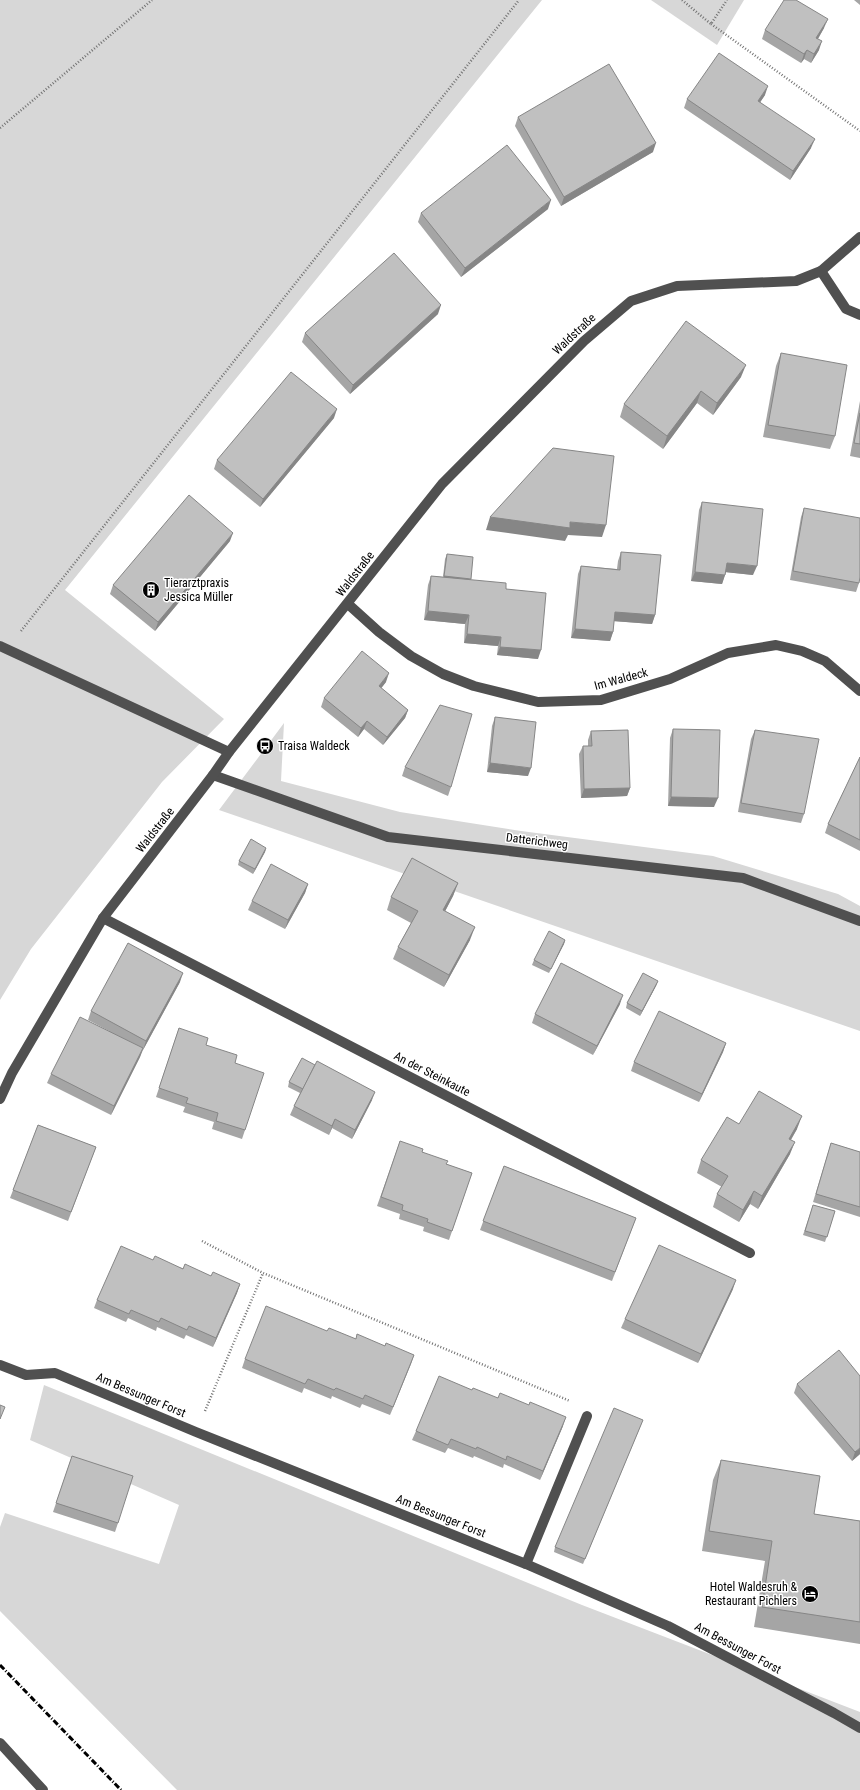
<svg xmlns="http://www.w3.org/2000/svg" width="860" height="1790" font-family="'Roboto Condensed',sans-serif">
  <style>
    .green { fill: #d7d7d7 }
    .lines { fill: none; stroke-linecap: round; stroke-linejoin: round }
    .path { stroke: #727272; stroke-width: 2.5; stroke-dasharray: 1 2; stroke-linecap: butt }
    .minor { stroke: #505050; stroke-width: 10 }
    .rail { stroke: #000; stroke-width: 3; stroke-dasharray: 6 2 1 2; stroke-linecap: butt }
    .wall { fill: #a5a5a5 }
    .shaded-wall { fill: #868686 }
    .building { fill: #c0c0c0; stroke: #868686 }
    .labels { text-anchor: middle; dominant-baseline: central; stroke-width: 3; stroke-linejoin: round; paint-order: stroke }
    .street-label { font-size: 12px; fill: #000; stroke: #fff }
    .poi-label { font-size: 12px; fill: #000; stroke: #fff; text-anchor: start }
  </style>
  <rect width="100%" height="100%" fill="#fff"/>
  <g class="green">
    <path d="M 0,0 L 542,0 L 65,590 L 224,719 L 162,782 L 31,949 L 0,1000 Z"/>
    <path d="M 651,0 L 744,0 L 717,45 Z"/>
    <path d="M 284,723 L 281,781 L 400,812 L 521,831 L 713,856 L 838,894 L 860,906 L 860,1031 L 219,810 Z"/>
    <path d="M 44,1385 L 582,1605 L 860,1712 L 860,1790 L 177,1790 L 0,1611 L 0,1527 L 5,1513 L 159,1564 L 179,1505 L 30,1440 Z"/>
  </g>
  <g class="lines">
    <g class="path">
      <path d="M 682,0 L 711,24 L 727,0"/>
      <path d="M 711,24 L 860,131"/>
      <path d="M 0,128 L 152,0"/>
      <path d="M 21,631 L 519,0"/>
      <path d="M 202,1241 L 263,1273 L 570,1401"/>
      <path d="M 205,1411 L 263,1273"/>
    </g>
    <g class="minor">
      <path d="M 821,271 L 846,309 L 860,315"/>
      <path d="M 348,604 L 379,632 L 411,656 L 443,674 L 474,686 L 538,702 L 601,700 L 670,679 L 728,653 L 776,645 L 802,651 L 825,661 L 860,691"/>
      <path d="M 0,646 L 229,752"/>
      <path d="M 213,775 L 388,837 L 743,878 L 860,921"/>
      <path d="M 103,918 L 750,1253"/>
      <path d="M 0,1099 L 12,1073 L 103,918 L 213,775 L 229,752 L 442,484 L 584,341 L 631,301 L 677,286 L 796,281 L 821,271 L 860,237"/>
      <path d="M 0,1365 L 26,1375 L 55,1373 L 196,1432 L 526,1564 L 668,1626 L 834,1713 L 860,1728"/>
      <path d="M 526,1564 L 587,1416"/>
      <path d="M 0,1743 L 43,1790"/>
    </g>
    <path class="rail" d="M 0,1665 L 121,1790"/>
  </g>
  <g class="wall">
    <path d="M 854,0 L 860,0 L 860,5 Z"/>
    <path d="M 824,28 L 818,39 L 819,50 L 811,63 L 804,59 L 801,63 L 762,39 L 765,30 Z"/>
    <path d="M 765,95 L 760,102 L 811,148 L 790,180 L 684,108 L 687,99 Z"/>
    <path d="M 518,117 L 653,152 L 561,206 L 515,126 Z"/>
    <path d="M 548,209 L 461,277 L 418,222 L 421,213 Z"/>
    <path d="M 438,314 L 350,394 L 302,342 L 305,333 Z"/>
    <path d="M 781,353 L 835,436 L 830,449 L 763,437 L 776,366 Z"/>
    <path d="M 741,377 L 713,415 L 697,403 L 663,449 L 620,417 L 624,404 Z"/>
    <path d="M 860,401 L 860,458 L 850,456 Z"/>
    <path d="M 334,418 L 260,507 L 214,469 L 217,460 Z"/>
    <path d="M 702,502 L 753,575 L 726,572 L 722,584 L 691,581 L 699,510 Z"/>
    <path d="M 804,508 L 859,583 L 856,592 L 790,580 L 801,517 Z"/>
    <path d="M 230,541 L 155,631 L 110,594 L 113,585 Z"/>
    <path d="M 621,552 L 655,615 L 652,624 L 614,621 L 613,632 L 610,641 L 571,638 L 578,574 L 581,566 L 617,569 L 618,561 Z"/>
    <path d="M 447,554 L 470,580 L 506,589 L 538,659 L 497,655 L 498,646 L 464,643 L 465,624 L 424,620 L 428,585 L 431,576 L 443,577 L 445,559 Z"/>
    <path d="M 386,682 L 381,688 L 408,710 L 405,718 L 383,745 L 364,729 L 358,737 L 321,707 L 324,698 Z"/>
    <path d="M 495,717 L 528,776 L 487,772 L 492,726 Z"/>
    <path d="M 673,729 L 714,807 L 668,806 L 670,738 Z"/>
    <path d="M 755,730 L 804,814 L 801,823 L 738,812 L 751,739 Z"/>
    <path d="M 591,731 L 630,788 L 627,796 L 581,798 L 579,754 L 583,746 L 588,746 L 588,740 Z"/>
    <path d="M 860,757 L 860,851 L 825,833 L 828,824 Z"/>
    <path d="M 405,767 L 451,787 L 448,796 L 402,776 Z"/>
    <path d="M 266,848 L 265,852 L 253,874 L 238,865 L 239,861 Z"/>
    <path d="M 458,883 L 453,896 L 445,911 L 470,940 L 444,987 L 393,959 L 398,947 L 411,923 L 387,910 L 391,897 Z"/>
    <path d="M 308,884 L 305,893 L 285,929 L 248,910 L 252,901 Z"/>
    <path d="M 565,940 L 564,944 L 549,973 L 532,965 L 534,960 Z"/>
    <path d="M 658,981 L 656,986 L 640,1016 L 626,1008 L 627,1003 Z"/>
    <path d="M 180,982 L 143,1050 L 140,1057 L 111,1115 L 47,1083 L 51,1074 L 109,1031 L 88,1020 L 91,1011 Z"/>
    <path d="M 620,1004 L 593,1055 L 532,1023 L 535,1014 Z"/>
    <path d="M 179,1028 L 235,1063 L 245,1130 L 242,1139 L 212,1129 L 214,1122 L 183,1112 L 185,1107 L 156,1097 Z"/>
    <path d="M 726,1043 L 723,1052 L 699,1102 L 631,1071 L 634,1062 Z"/>
    <path d="M 289,1082 L 372,1100 L 352,1139 L 332,1128 L 329,1135 L 290,1115 L 294,1106 L 300,1093 L 288,1087 Z"/>
    <path d="M 739,1124 L 797,1129 L 791,1140 L 790,1154 L 758,1209 L 750,1204 L 739,1222 L 713,1207 L 717,1194 L 722,1187 L 697,1173 L 701,1160 Z"/>
    <path d="M 38,1125 L 96,1147 L 68,1221 L 10,1198 Z"/>
    <path d="M 400,1141 L 446,1164 L 472,1173 L 449,1240 L 423,1231 L 424,1227 L 399,1219 L 400,1214 L 377,1206 Z"/>
    <path d="M 831,1143 L 860,1152 L 860,1217 L 813,1202 Z"/>
    <path d="M 504,1166 L 636,1218 L 612,1281 L 480,1230 Z"/>
    <path d="M 813,1205 L 835,1211 L 825,1242 L 803,1235 Z"/>
    <path d="M 153,1260 L 240,1284 L 237,1293 L 213,1347 L 186,1335 L 184,1339 L 157,1327 L 156,1331 L 128,1318 L 126,1322 L 94,1308 L 97,1300 Z"/>
    <path d="M 733,1289 L 698,1363 L 621,1328 L 625,1319 Z"/>
    <path d="M 327,1331 L 356,1339 L 385,1346 L 414,1355 L 390,1415 L 362,1404 L 360,1408 L 332,1396 L 331,1399 L 304,1388 L 302,1393 L 242,1368 L 245,1359 Z"/>
    <path d="M 797,1384 L 860,1454 L 852,1461 L 794,1393 Z"/>
    <path d="M 472,1390 L 563,1426 L 540,1480 L 504,1464 L 503,1468 L 474,1456 L 473,1458 L 448,1448 L 445,1453 L 412,1440 L 416,1431 Z"/>
    <path d="M 643,1420 L 583,1564 L 554,1552 L 555,1547 Z"/>
    <path d="M 72,1456 L 118,1523 L 115,1532 L 53,1512 Z"/>
    <path d="M 721,1460 L 814,1514 L 860,1521 L 860,1644 L 754,1627 L 765,1561 L 702,1551 L 713,1480 Z"/>
  </g>
  <g class="shaded-wall">
    <path d="M 828,19 L 824,28 L 813,47 L 816,38 Z"/>
    <path d="M 822,41 L 819,50 L 811,63 L 814,54 Z"/>
    <path d="M 807,50 L 804,59 L 801,63 L 804,54 Z"/>
    <path d="M 768,86 L 765,95 L 755,110 L 758,101 Z"/>
    <path d="M 815,139 L 811,148 L 790,180 L 793,171 Z"/>
    <path d="M 656,143 L 653,152 L 561,206 L 564,197 Z"/>
    <path d="M 551,200 L 548,209 L 461,277 L 465,268 Z"/>
    <path d="M 441,305 L 438,314 L 350,394 L 353,385 Z"/>
    <path d="M 746,365 L 741,377 L 713,415 L 717,403 Z"/>
    <path d="M 701,391 L 697,403 L 663,449 L 667,436 Z"/>
    <path d="M 337,409 L 334,418 L 260,507 L 263,499 Z"/>
    <path d="M 490,517 L 570,522 L 606,525 L 602,537 L 568,535 L 565,541 L 486,530 Z"/>
    <path d="M 233,533 L 230,541 L 155,631 L 158,622 Z"/>
    <path d="M 727,563 L 757,566 L 753,575 L 724,572 Z"/>
    <path d="M 695,572 L 725,575 L 722,584 L 691,581 Z"/>
    <path d="M 444,576 L 471,579 L 469,583 L 443,581 Z"/>
    <path d="M 428,611 L 469,615 L 465,624 L 424,620 Z"/>
    <path d="M 615,612 L 655,615 L 652,624 L 612,621 Z"/>
    <path d="M 575,629 L 613,632 L 610,641 L 571,638 Z"/>
    <path d="M 467,634 L 501,637 L 498,646 L 464,643 Z"/>
    <path d="M 500,647 L 541,650 L 538,659 L 497,655 Z"/>
    <path d="M 389,673 L 386,682 L 376,695 L 379,686 Z"/>
    <path d="M 408,710 L 405,718 L 383,745 L 387,737 Z"/>
    <path d="M 367,721 L 364,729 L 358,737 L 361,728 Z"/>
    <path d="M 490,763 L 531,768 L 528,776 L 487,772 Z"/>
    <path d="M 630,788 L 627,796 L 581,798 L 584,789 Z"/>
    <path d="M 671,797 L 718,798 L 714,807 L 668,806 Z"/>
    <path d="M 266,848 L 265,852 L 253,874 L 255,869 Z"/>
    <path d="M 458,883 L 453,896 L 439,923 L 443,910 Z"/>
    <path d="M 308,884 L 305,893 L 285,929 L 288,920 Z"/>
    <path d="M 475,927 L 470,940 L 444,987 L 449,975 Z"/>
    <path d="M 565,940 L 564,944 L 549,973 L 551,969 Z"/>
    <path d="M 183,973 L 180,982 L 143,1050 L 146,1041 Z"/>
    <path d="M 658,981 L 656,986 L 640,1016 L 642,1011 Z"/>
    <path d="M 623,995 L 620,1004 L 593,1055 L 597,1046 Z"/>
    <path d="M 726,1043 L 723,1052 L 699,1102 L 702,1094 Z"/>
    <path d="M 143,1048 L 140,1057 L 111,1115 L 114,1106 Z"/>
    <path d="M 375,1092 L 372,1100 L 352,1139 L 355,1130 Z"/>
    <path d="M 802,1116 L 797,1129 L 784,1151 L 789,1139 Z"/>
    <path d="M 335,1119 L 332,1128 L 329,1135 L 332,1126 Z"/>
    <path d="M 795,1142 L 790,1154 L 758,1209 L 762,1196 Z"/>
    <path d="M 754,1191 L 750,1204 L 739,1222 L 743,1210 Z"/>
    <path d="M 736,1280 L 733,1289 L 698,1363 L 701,1354 Z"/>
    <path d="M 240,1284 L 237,1293 L 213,1347 L 216,1338 Z"/>
    <path d="M 414,1355 L 411,1364 L 390,1415 L 393,1407 Z"/>
    <path d="M 566,1417 L 563,1426 L 540,1480 L 543,1471 Z"/>
    <path d="M 860,1448 L 860,1454 L 852,1461 L 855,1452 Z"/>
  </g>
  <g class="building">
    <path d="M 784,0 L 796,0 L 828,19 L 816,38 L 822,41 L 814,54 L 807,50 L 804,54 L 765,30 Z"/>
    <path d="M 719,53 L 768,86 L 758,101 L 815,139 L 793,171 L 687,99 Z"/>
    <path d="M 609,64 L 656,143 L 564,197 L 518,117 Z"/>
    <path d="M 507,145 L 551,200 L 465,268 L 421,213 Z"/>
    <path d="M 394,253 L 441,305 L 353,385 L 305,333 Z"/>
    <path d="M 686,321 L 746,365 L 717,403 L 701,391 L 667,436 L 624,404 Z"/>
    <path d="M 781,353 L 847,365 L 835,436 L 768,425 Z"/>
    <path d="M 291,372 L 337,409 L 263,499 L 217,460 Z"/>
    <path d="M 860,413 L 860,444 L 854,443 Z"/>
    <path d="M 553,448 L 614,456 L 606,525 L 570,522 L 570,528 L 490,517 Z"/>
    <path d="M 189,495 L 233,533 L 158,622 L 113,585 Z"/>
    <path d="M 702,502 L 763,509 L 757,566 L 727,563 L 725,575 L 695,572 Z"/>
    <path d="M 804,508 L 860,518 L 860,577 L 859,583 L 793,571 Z"/>
    <path d="M 621,552 L 661,555 L 655,615 L 615,612 L 613,632 L 575,629 L 581,566 L 620,570 Z"/>
    <path d="M 447,554 L 473,557 L 471,579 L 444,576 Z"/>
    <path d="M 431,576 L 506,583 L 506,589 L 546,593 L 541,650 L 500,647 L 501,637 L 467,634 L 469,615 L 428,611 Z"/>
    <path d="M 362,651 L 389,673 L 379,686 L 408,710 L 387,737 L 367,721 L 361,728 L 324,698 Z"/>
    <path d="M 440,705 L 472,714 L 451,787 L 405,767 Z"/>
    <path d="M 495,717 L 536,722 L 531,768 L 490,763 Z"/>
    <path d="M 673,729 L 720,730 L 718,798 L 671,797 Z"/>
    <path d="M 628,730 L 630,788 L 584,789 L 583,746 L 592,746 L 591,731 Z"/>
    <path d="M 755,730 L 819,739 L 804,814 L 741,803 Z"/>
    <path d="M 860,757 L 860,840 L 828,824 Z"/>
    <path d="M 251,839 L 266,848 L 255,869 L 239,861 Z"/>
    <path d="M 412,858 L 458,883 L 443,910 L 475,927 L 449,975 L 398,947 L 418,911 L 391,897 Z"/>
    <path d="M 271,864 L 308,884 L 288,920 L 252,901 Z"/>
    <path d="M 549,931 L 565,940 L 551,969 L 534,960 Z"/>
    <path d="M 128,943 L 183,973 L 146,1041 L 91,1011 Z"/>
    <path d="M 561,963 L 623,995 L 597,1046 L 535,1014 Z"/>
    <path d="M 643,973 L 658,981 L 642,1011 L 627,1003 Z"/>
    <path d="M 659,1011 L 726,1043 L 702,1094 L 634,1062 Z"/>
    <path d="M 80,1017 L 143,1048 L 114,1106 L 51,1074 Z"/>
    <path d="M 179,1028 L 208,1038 L 206,1045 L 237,1055 L 235,1063 L 264,1073 L 245,1130 L 216,1121 L 218,1113 L 186,1103 L 188,1098 L 159,1088 Z"/>
    <path d="M 302,1058 L 315,1065 L 303,1089 L 289,1082 Z"/>
    <path d="M 317,1061 L 375,1092 L 355,1130 L 335,1119 L 332,1126 L 294,1106 Z"/>
    <path d="M 759,1091 L 802,1116 L 789,1139 L 795,1142 L 762,1196 L 754,1191 L 743,1210 L 717,1194 L 728,1176 L 701,1160 L 727,1117 L 739,1124 Z"/>
    <path d="M 38,1125 L 96,1147 L 71,1212 L 13,1190 Z"/>
    <path d="M 400,1141 L 423,1149 L 422,1152 L 448,1161 L 446,1164 L 472,1173 L 452,1231 L 427,1222 L 428,1219 L 402,1210 L 403,1205 L 381,1197 Z"/>
    <path d="M 831,1143 L 860,1152 L 860,1207 L 816,1194 Z"/>
    <path d="M 504,1166 L 636,1218 L 615,1272 L 483,1221 Z"/>
    <path d="M 813,1205 L 835,1211 L 827,1237 L 805,1231 Z"/>
    <path d="M 659,1245 L 736,1280 L 701,1354 L 625,1319 Z"/>
    <path d="M 121,1246 L 153,1260 L 155,1256 L 183,1269 L 185,1264 L 211,1276 L 213,1272 L 240,1284 L 216,1338 L 189,1326 L 187,1330 L 161,1318 L 159,1322 L 131,1310 L 129,1314 L 97,1300 Z"/>
    <path d="M 266,1306 L 327,1331 L 329,1328 L 356,1339 L 357,1334 L 385,1346 L 386,1343 L 414,1355 L 393,1407 L 365,1395 L 363,1399 L 336,1388 L 334,1390 L 308,1379 L 305,1384 L 245,1359 Z"/>
    <path d="M 839,1350 L 860,1376 L 860,1448 L 855,1452 L 797,1384 Z"/>
    <path d="M 439,1376 L 472,1390 L 473,1388 L 498,1398 L 500,1393 L 529,1405 L 530,1402 L 566,1417 L 543,1471 L 507,1456 L 506,1460 L 477,1447 L 476,1449 L 451,1439 L 448,1445 L 416,1431 Z"/>
    <path d="M 0,1405 L 5,1407 L 0,1419 Z"/>
    <path d="M 614,1408 L 643,1420 L 585,1559 L 555,1547 Z"/>
    <path d="M 72,1456 L 133,1476 L 118,1523 L 56,1503 Z"/>
    <path d="M 721,1460 L 820,1476 L 814,1514 L 860,1521 L 860,1622 L 762,1607 L 772,1541 L 709,1531 Z"/>
  </g>
  <defs>
    <g id="building-disc" transform="scale(0.9)"><circle r="9.5" fill="#000" stroke="#fff"/><path d="M-4-6H4V6H1V3H-1V6H-4ZM-2.5-4.3h1.7v1.8h-1.7ZM.8-4.3h1.7v1.8H.8ZM-2.5-1h1.7V.8h-1.7ZM.8-1h1.7V.8H.8Z" fill="#fff"/></g>
    <g id="bus-disc" transform="scale(0.9)"><circle r="9.5" fill="#000" stroke="#fff"/><path d="M-5-6H5V4H4V6H2V4H-2V6H-4V4H-5ZM-3.5-4V0h7V-4ZM-3.5 1.2v1.5H-2V1.2ZM2 1.2v1.5H3.5V1.2Z" fill="#fff"/></g>
    <g id="hotel-disc" transform="scale(0.9)"><circle r="9.5" fill="#000" stroke="#fff"/><path d="M-6-4.5h1.5V1H6V5H4.5V3h-9V5H-6ZM-4 0a1.8 1.8 0 1 1 3.6 0ZM.5 0V-2.5h3Q6-2.5 6 0Z" fill="#fff"/></g>
  </defs>
  <g fill-rule="evenodd">
    <use href="#building-disc" x="151" y="590"/>
    <use href="#bus-disc" x="265" y="746"/>
    <use href="#hotel-disc" x="810" y="1594"/>
  </g>
  <g class="labels">
    <g class="street-label">
      <text transform="translate(574 334) rotate(-43)">Waldstraße</text>
      <text transform="translate(355 574) rotate(-52)">Waldstraße</text>
      <text transform="translate(621 679) rotate(-15)">Im Waldeck</text>
      <text transform="translate(155 830) rotate(-52)">Waldstraße</text>
      <text transform="translate(537 841) rotate(7)">Datterichweg</text>
      <text transform="translate(432 1074) rotate(27)">An der Steinkaute</text>
      <text transform="translate(141 1395) rotate(23)">Am Bessunger Forst</text>
      <text transform="translate(441 1516) rotate(22)">Am Bessunger Forst</text>
      <text transform="translate(738 1648) rotate(28)">Am Bessunger Forst</text>
    </g>
    <g class="poi-label">
      <text x="164" y="583">Tierarztpraxis<tspan x="164" dy="14">Jessica Müller</tspan></text>
      <text x="278" y="746">Traisa Waldeck</text>
      <text x="797" y="1587" text-anchor="end">Hotel Waldesruh &amp;<tspan x="797" dy="14">Restaurant Pichlers</tspan></text>
    </g>
  </g>
</svg>
